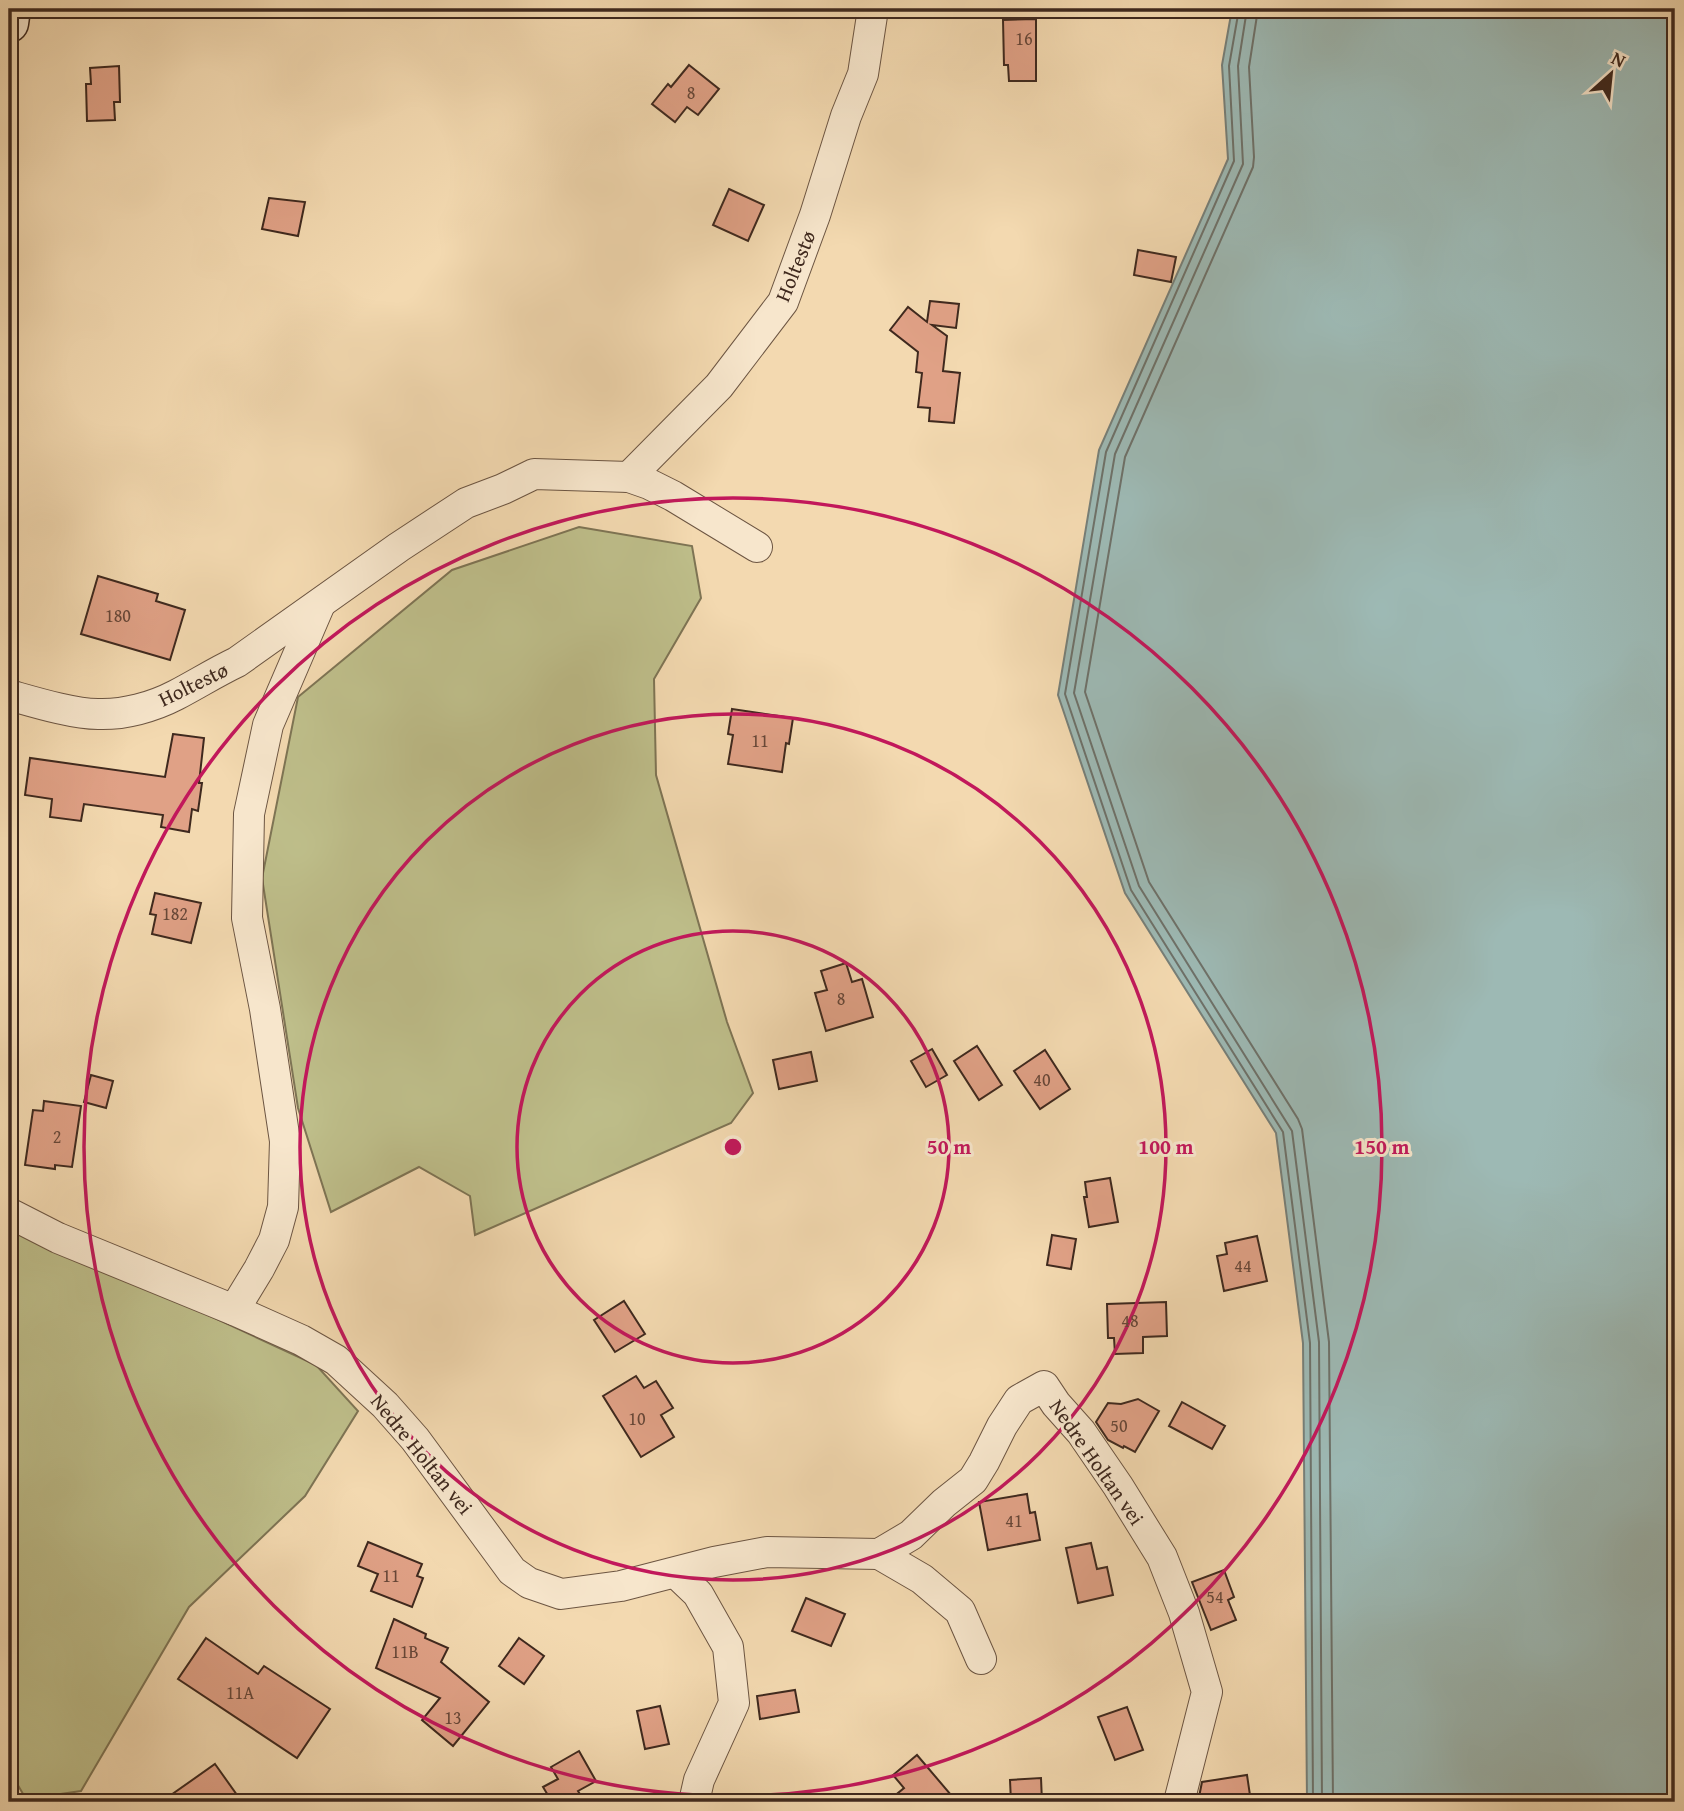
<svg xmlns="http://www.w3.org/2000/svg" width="1684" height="1811" font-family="'Gentium Book Plus',serif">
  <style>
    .green { fill: #bebe8a; stroke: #7e7454; stroke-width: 2 }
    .water { fill: #9db9b4; stroke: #777f78; stroke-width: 2 }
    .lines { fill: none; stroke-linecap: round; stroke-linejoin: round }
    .shore { stroke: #6e7169; stroke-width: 2 }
    .building { fill: #e0a186; stroke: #3f291e; stroke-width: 2 }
    .street-casing { stroke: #6c5542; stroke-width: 32 }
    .secondary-casing { stroke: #3f291e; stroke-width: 41 }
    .street { stroke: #f7e6cc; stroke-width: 30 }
    .secondary { stroke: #f7e6cc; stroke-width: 38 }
    .ring { fill: none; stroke: #c2185b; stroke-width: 3.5 }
    .labels { text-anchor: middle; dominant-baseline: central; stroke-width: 6; stroke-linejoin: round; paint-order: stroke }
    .number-label { font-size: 18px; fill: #674738 }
    .street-label { font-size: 21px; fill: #3f291e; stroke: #f7e6cc }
    .centre { fill: #c2185b; stroke: #f7e6cc; stroke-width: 3.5 }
    .ring-label { font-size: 21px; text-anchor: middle; font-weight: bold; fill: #c2185b; stroke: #f7e6cc; stroke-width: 6; stroke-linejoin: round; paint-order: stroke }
  </style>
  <rect width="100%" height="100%" fill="#f3d9b0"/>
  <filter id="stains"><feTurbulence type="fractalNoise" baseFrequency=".00286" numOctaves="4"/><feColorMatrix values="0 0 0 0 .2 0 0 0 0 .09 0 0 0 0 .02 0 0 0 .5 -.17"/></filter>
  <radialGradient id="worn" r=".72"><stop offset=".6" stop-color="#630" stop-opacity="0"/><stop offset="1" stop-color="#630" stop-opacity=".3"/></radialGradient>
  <g class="green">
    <path d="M 579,527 L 692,546 L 701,598 L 654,679 L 656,775 L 727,1022 L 753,1093 L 731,1123 L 475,1235 L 470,1196 L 419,1167 L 331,1212 L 298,1108 L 262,878 L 298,697 L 452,570 Z"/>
    <path d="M 9,1223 L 316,1365 L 358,1411 L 305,1496 L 189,1607 L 81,1791 L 26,1799 L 9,1770 Z"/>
  </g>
  <path class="water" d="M 1232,9 L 1675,9 L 1675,1802 L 1307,1802 L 1303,1343 L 1276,1133 L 1125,893 L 1058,695 L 1099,450 L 1228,159 L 1222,65 Z"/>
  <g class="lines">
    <g class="shore">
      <path d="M 1239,9 L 1229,66 L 1234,161 L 1106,452 L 1065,694 L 1131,890 L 1283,1132 L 1310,1343 L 1313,1802"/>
      <path d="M 1247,9 L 1238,66 L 1243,164 L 1115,454 L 1074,693 L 1139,886 L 1292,1131 L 1319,1342 L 1322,1802"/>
      <path d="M 1258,9 L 1249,67 L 1254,157 L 1253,167 L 1125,457 L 1085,692 L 1149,882 L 1298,1119 L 1302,1129 L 1329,1342 L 1333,1802"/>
    </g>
  </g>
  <g class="building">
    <path d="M 1036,19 L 1036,81 L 1009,81 L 1008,65 L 1004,65 L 1003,20 Z"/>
    <path d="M 689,65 L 719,89 L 698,115 L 687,107 L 675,122 L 652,104 L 668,84 L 671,87 Z"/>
    <path d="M 119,66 L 120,102 L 114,102 L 115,120 L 87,121 L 86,84 L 91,84 L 90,68 Z"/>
    <path d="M 729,189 L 764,205 L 748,241 L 713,225 Z"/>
    <path d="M 269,198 L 305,202 L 298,236 L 262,229 Z"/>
    <path d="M 1138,250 L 1176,257 L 1171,282 L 1134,275 Z"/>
    <path d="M 930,301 L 959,304 L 956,328 L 932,325 L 947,336 L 943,371 L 960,373 L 954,423 L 929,421 L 930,408 L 918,407 L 922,373 L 916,372 L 918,352 L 890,330 L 908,307 L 927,322 Z"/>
    <path d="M 98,576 L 158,594 L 156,601 L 185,610 L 170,660 L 81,634 Z"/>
    <path d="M 732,709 L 793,718 L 789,744 L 786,743 L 782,772 L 728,764 L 733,735 L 728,734 Z"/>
    <path d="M 173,734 L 204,738 L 199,783 L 202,783 L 198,811 L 192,809 L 189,832 L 161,827 L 163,815 L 84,804 L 81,821 L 50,817 L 52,799 L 25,795 L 30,758 L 165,777 Z"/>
    <path d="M 155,893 L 201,903 L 191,943 L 152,934 L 156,915 L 150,914 Z"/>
    <path d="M 846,963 L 852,982 L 862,979 L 873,1017 L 826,1031 L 815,993 L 827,990 L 821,971 Z"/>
    <path d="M 977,1046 L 1002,1085 L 979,1100 L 954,1061 Z"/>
    <path d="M 932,1049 L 947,1075 L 926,1087 L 911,1061 Z"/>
    <path d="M 1045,1050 L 1070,1089 L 1040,1109 L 1014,1071 Z"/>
    <path d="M 811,1052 L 817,1081 L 779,1089 L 773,1060 Z"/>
    <path d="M 91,1075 L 113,1081 L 106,1108 L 84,1102 Z"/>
    <path d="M 44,1101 L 81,1106 L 72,1167 L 55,1165 L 55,1169 L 25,1165 L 33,1110 L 43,1111 Z"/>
    <path d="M 1110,1178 L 1118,1222 L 1089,1227 L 1084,1197 L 1087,1197 L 1085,1182 Z"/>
    <path d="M 1052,1235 L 1076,1239 L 1071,1269 L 1047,1265 Z"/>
    <path d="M 1257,1236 L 1267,1281 L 1224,1291 L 1217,1256 L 1227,1254 L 1225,1243 Z"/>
    <path d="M 624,1301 L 645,1334 L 615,1352 L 594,1320 Z"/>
    <path d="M 1166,1302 L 1167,1336 L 1143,1337 L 1143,1353 L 1115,1354 L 1114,1338 L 1108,1338 L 1107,1304 Z"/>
    <path d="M 636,1376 L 644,1388 L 656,1381 L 673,1408 L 661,1415 L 674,1437 L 641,1457 L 603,1396 Z"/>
    <path d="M 1138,1399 L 1159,1411 L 1135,1452 L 1124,1446 L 1123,1448 L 1108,1440 L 1096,1422 L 1108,1403 L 1121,1404 Z"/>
    <path d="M 1182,1402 L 1225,1426 L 1212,1449 L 1169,1426 Z"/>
    <path d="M 1027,1494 L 1030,1513 L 1035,1512 L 1040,1540 L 988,1550 L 979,1502 Z"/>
    <path d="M 368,1542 L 422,1564 L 417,1576 L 423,1578 L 412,1607 L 371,1591 L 378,1574 L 358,1566 Z"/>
    <path d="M 1091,1543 L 1097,1569 L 1107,1567 L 1113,1595 L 1078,1603 L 1066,1548 Z"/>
    <path d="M 1224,1570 L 1234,1597 L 1228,1600 L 1236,1620 L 1211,1630 L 1192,1582 Z"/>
    <path d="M 806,1598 L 845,1614 L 831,1646 L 792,1631 Z"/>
    <path d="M 394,1619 L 426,1634 L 425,1638 L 448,1648 L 441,1662 L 489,1702 L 453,1746 L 422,1720 L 440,1698 L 376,1668 Z"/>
    <path d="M 206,1638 L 258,1674 L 264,1666 L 330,1709 L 297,1758 L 178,1679 Z"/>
    <path d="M 519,1638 L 544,1656 L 524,1684 L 499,1666 Z"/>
    <path d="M 795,1690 L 799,1712 L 760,1719 L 757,1696 Z"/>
    <path d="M 660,1706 L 669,1744 L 645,1749 L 637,1711 Z"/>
    <path d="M 1127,1707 L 1143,1750 L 1115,1760 L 1098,1717 Z"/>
    <path d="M 579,1751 L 596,1781 L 578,1791 L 585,1802 L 552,1802 L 543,1787 L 558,1779 L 551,1767 Z"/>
    <path d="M 917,1755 L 957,1802 L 887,1802 L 904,1788 L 893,1775 Z"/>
    <path d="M 215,1764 L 242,1802 L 161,1802 Z"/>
    <path d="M 1247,1775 L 1251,1802 L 1198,1802 L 1202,1782 Z"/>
    <path d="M 1041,1778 L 1042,1802 L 1011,1802 L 1010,1780 Z"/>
  </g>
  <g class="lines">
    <g class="street-casing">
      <g id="street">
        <path d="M 629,477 L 719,386 L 783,302 L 815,215 L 846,116 L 863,74 L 873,9"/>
        <path d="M 9,695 C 34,702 73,714 98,714 C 124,715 153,707 176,695 C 197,684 216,672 237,662 L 399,547 L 466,503 L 503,489 L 534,474 L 629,477 L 649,484 L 673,496 L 757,547"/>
        <path d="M 9,1213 L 58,1238 L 234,1310 L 301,1340 L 336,1360 L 385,1405 L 415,1439 L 512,1571 L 529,1583 L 561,1594 L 621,1586 L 714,1562 L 767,1552 L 879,1554 L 911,1535 L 944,1503 L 973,1480 L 984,1462 L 1002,1426 L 1019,1400 L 1044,1386 L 1056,1404 L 1081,1432 L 1118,1486 L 1162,1557 L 1184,1613 L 1207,1692 L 1180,1798 L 1181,1802"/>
        <path d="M 234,1310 L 259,1269 L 274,1240 L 283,1207 L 285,1141 L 265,1009 L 247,918 L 249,814 L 268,725 L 320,604"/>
        <path d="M 879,1554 L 922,1579 L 960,1611 L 981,1659"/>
        <path d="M 676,1573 L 698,1594 L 728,1647 L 734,1703 L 699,1780 L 694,1802"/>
      </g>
    </g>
    <g class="secondary-casing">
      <path id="secondary" d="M 9,23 L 11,9"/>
    </g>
    <use href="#street" class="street"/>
    <use href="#secondary" class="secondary"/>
  </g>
  <g class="ring">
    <circle cx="733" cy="1147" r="216"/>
    <circle cx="733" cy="1147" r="433"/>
    <circle cx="733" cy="1147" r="649"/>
  </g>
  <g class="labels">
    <g class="number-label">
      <text x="1024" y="38">16</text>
      <text x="691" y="92">8</text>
      <text x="118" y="615">180</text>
      <text x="760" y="740">11</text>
      <text x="175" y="913">182</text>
      <text x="841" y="998">8</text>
      <text x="1042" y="1079">40</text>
      <text x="57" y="1136">2</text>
      <text x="1243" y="1265">44</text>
      <text x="1130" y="1320">48</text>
      <text x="637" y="1418">10</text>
      <text x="1119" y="1425">50</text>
      <text x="1014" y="1520">41</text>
      <text x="391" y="1575">11</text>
      <text x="1215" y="1596">54</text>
      <text x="405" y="1651">11B</text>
      <text x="240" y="1692">11A</text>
      <text x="453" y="1717">13</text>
    </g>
    <g class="street-label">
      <text transform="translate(795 266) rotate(-68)">Holtestø</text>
      <text transform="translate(193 684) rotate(-26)">Holtestø</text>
      <text transform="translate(422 1454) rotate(51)">Nedre Holtan vei</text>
      <text transform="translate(1097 1462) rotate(55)">Nedre Holtan vei</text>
    </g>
  </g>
  <circle cx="733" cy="1147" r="10" class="centre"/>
  <g class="ring-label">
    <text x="949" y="1154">50 m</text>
    <text x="1166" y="1154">100 m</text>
    <text x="1382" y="1154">150 m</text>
  </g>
  <rect width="1684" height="1811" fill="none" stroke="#f3d9b0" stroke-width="35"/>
  <rect x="10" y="10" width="1663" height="1790" fill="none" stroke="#3f291e" stroke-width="3.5"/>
  <rect x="18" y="18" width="1649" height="1776" fill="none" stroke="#3f291e" stroke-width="2"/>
  <g transform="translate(1611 74) rotate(27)" stroke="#f7e6cc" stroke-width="5" paint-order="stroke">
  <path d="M0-5L12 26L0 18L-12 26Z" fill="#3f291e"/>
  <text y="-10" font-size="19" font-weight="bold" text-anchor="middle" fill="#3f291e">N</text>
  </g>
  <rect width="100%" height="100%" filter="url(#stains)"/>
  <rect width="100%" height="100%" fill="url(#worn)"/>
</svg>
